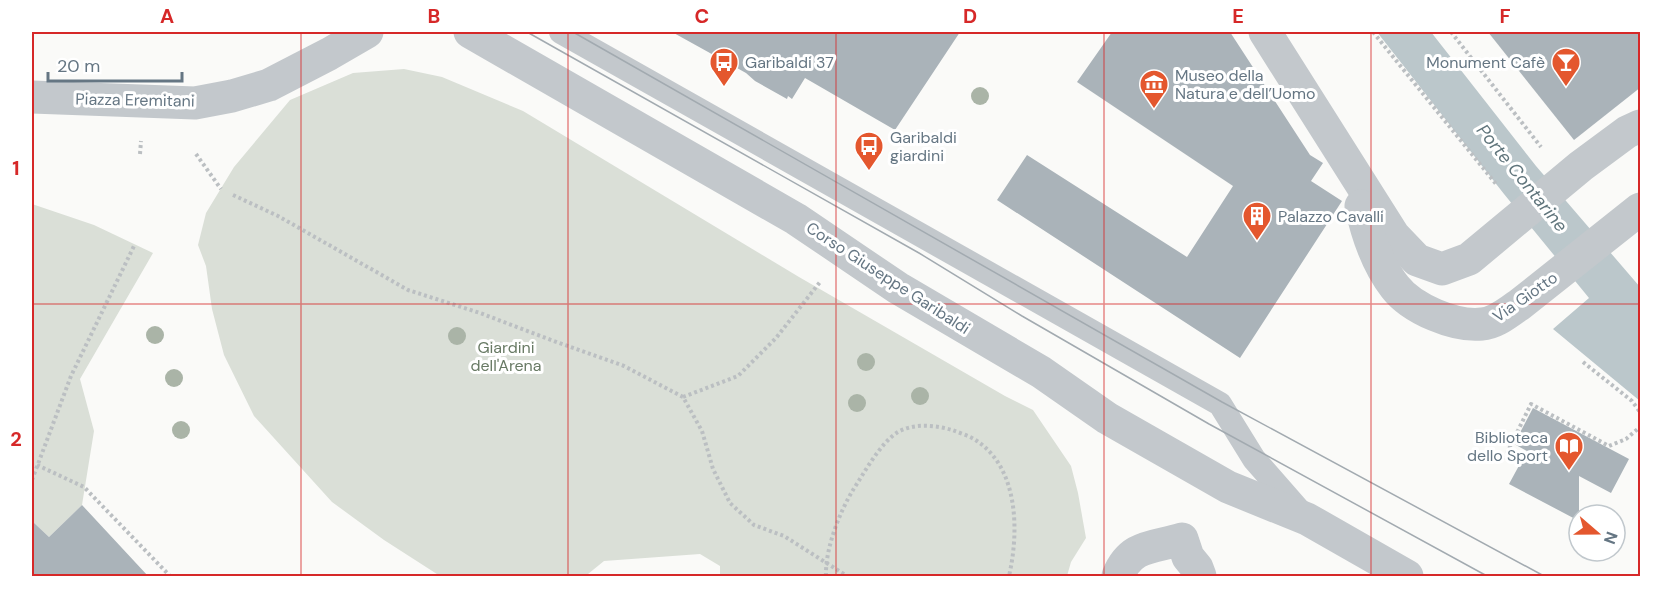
<svg xmlns="http://www.w3.org/2000/svg" width="1672" height="608" font-family="'DM Sans',sans-serif">
  <style>
    .green { fill: #dadfd7 }
    .water { fill: #bbc7cb }
    .building { fill: #aab3b9 }
    .lines { fill: none; stroke-linecap: round; stroke-linejoin: round }
    .path { stroke: #bbbfc2; stroke-width: 4; stroke-dasharray: 3 3; stroke-linecap: butt }
    .service { stroke: #c3c8cc; stroke-width: 24 }
    .pedestrian { stroke: #c3c8cc; stroke-width: 33 }
    .minor { stroke: #c3c8cc; stroke-width: 33 }
    .tram { stroke: #a2aab0; stroke-width: 1.5 }
    .tree { fill: #aab4a7 }
    .grid { fill: none; stroke: #d62828; stroke-width: 1.5; stroke-opacity: 0.55 }
    .labels { text-anchor: middle; dominant-baseline: central; stroke-width: 6; stroke-linejoin: round; paint-order: stroke }
    .poi-label { font-size: 16px; fill: #657683; stroke: #fff; text-anchor: start }
    .street-label { font-size: 16px; fill: #657683; stroke: #fff }
    .park-label { font-size: 16px; fill: #687a64; stroke: #fff }
    .water-label { font-size: 18px; font-style: italic; fill: #60757c; stroke: #fff }
    .neatline { fill: none; stroke: #d62828; stroke-width: 2 }
    .grid-label { font-size: 20px; text-anchor: middle; font-weight: bold; fill: #d62828 }
  </style>
  <rect width="100%" height="100%" fill="#fafaf8"/>
  <g class="green">
    <path d="M 404,69 L 442,77 L 523,111 L 799,277 L 1005,396 L 1033,410 L 1071,466 L 1078,493 L 1086,538 L 1071,562 L 1067,576 L 720,576 L 720,566 L 700,554 L 604,561 L 588,574 L 588,576 L 440,576 L 384,540 L 332,502 L 254,416 L 224,355 L 212,309 L 206,266 L 198,245 L 206,213 L 234,167 L 290,100 L 353,73 Z"/>
    <path d="M 32,204 L 94,225 L 153,253 L 80,379 L 94,431 L 82,505 L 49,537 L 32,521 Z"/>
  </g>
  <path class="water" d="M 1377,32 L 1431,32 L 1536,166 L 1640,287 L 1640,401 L 1553,329 L 1589,298 L 1504,194 Z"/>
  <g class="building">
    <path d="M 672,32 L 960,32 L 895,130 L 805,78 L 792,99 L 788,96 L 787,99 L 755,81 L 746,73 Z"/>
    <path d="M 1112,32 L 1230,32 L 1310,155 L 1323,163 L 1311,181 L 1342,201 L 1240,358 L 997,200 L 1027,155 L 1187,257 L 1233,186 L 1077,82 Z"/>
    <path d="M 1488,32 L 1641,32 L 1641,87 L 1574,140 Z"/>
    <path d="M 1533,408 L 1629,459 L 1611,493 L 1579,476 L 1579,521 L 1509,484 L 1527,451 L 1514,444 Z"/>
    <path d="M 82,505 L 148,576 L 32,576 L 32,521 L 49,537 Z"/>
  </g>
  <g class="lines">
    <g class="path">
      <path d="M 1373,32 L 1496,184"/>
      <path d="M 1451,32 L 1541,147"/>
      <path d="M 140,154 L 141,141"/>
      <path d="M 196,154 L 221,189"/>
      <path d="M 233,195 L 278,216 L 408,290 L 480,313 L 559,343 L 624,366 L 683,397 L 702,431 L 713,469 L 730,503 L 754,525 L 784,536 L 847,576"/>
      <path d="M 1583,362 L 1632,401 L 1640,412"/>
      <path d="M 683,397 L 738,376 L 776,338 L 820,282"/>
      <path d="M 1504,459 L 1531,404 L 1609,446 L 1626,439 L 1640,427"/>
      <path d="M 37,465 L 84,487 L 170,576"/>
      <path d="M 32,480 L 71,376 L 135,244"/>
      <path d="M 826,576 C 825,550 839,513 853,490 C 864,473 881,442 898,432 C 914,423 935,425 952,430 C 960,433 970,436 977,441 C 1019,469 1019,533 1009,576"/>
    </g>
    <path class="service" d="M 561,32 L 1220,404 L 1254,459 L 1303,515"/>
    <path class="pedestrian" d="M 1118,576 C 1131,544 1153,548 1182,539 L 1188,557 L 1197,568 L 1200,576"/>
    <g class="minor">
      <path d="M 470,32 L 796,219 L 898,288 L 1041,372 L 1107,418 L 1228,487 L 1307,519 L 1407,576"/>
      <path d="M 1265,32 L 1394,236 L 1417,260 L 1442,269 L 1469,259 L 1581,166 L 1627,132 L 1640,126"/>
      <path d="M 32,97 L 195,103 L 232,96 L 269,85 L 329,54 L 367,32"/>
      <path d="M 1361,206 C 1367,234 1377,264 1395,287 C 1412,309 1455,327 1482,324 C 1496,323 1508,312 1519,305 L 1640,209"/>
    </g>
    <g class="tram">
      <path d="M 527,32 L 919,253 L 1022,316 L 1209,424 L 1487,576"/>
      <path d="M 573,32 L 1222,402 L 1544,576"/>
    </g>
  </g>
  <g class="tree">
    <circle cx="980" cy="96" r="9"/>
    <circle cx="155" cy="335" r="9"/>
    <circle cx="457" cy="336" r="9"/>
    <circle cx="866" cy="362" r="9"/>
    <circle cx="174" cy="378" r="9"/>
    <circle cx="920" cy="396" r="9"/>
    <circle cx="857" cy="403" r="9"/>
    <circle cx="181" cy="430" r="9"/>
  </g>
  <path class="grid" d="M 301,32 L 301,576M 568,32 L 568,576M 836,32 L 836,576M 1104,32 L 1104,576M 1371,32 L 1371,576M 32,304 L 1640,304"/>
  <defs>
    <g id="bus-pin" transform="scale(1.5)"><path d="M0 17L-7.5 6A9.5 9.5 0 1 1 7.5 6Z" fill="#e4572e" stroke="#fff"/><path d="M-5-6H5V4H4V6H2V4H-2V6H-4V4H-5ZM-3.5-4V0h7V-4ZM-3.5 1.2v1.5H-2V1.2ZM2 1.2v1.5H3.5V1.2Z" fill="#fff"/></g>
    <g id="bar-pin" transform="scale(1.5)"><path d="M0 17L-7.5 6A9.5 9.5 0 1 1 7.5 6Z" fill="#e4572e" stroke="#fff"/><path d="M-6-5H6L.8 .8V4.5H3.5V6h-7V4.5H-.8V.8Z" fill="#fff"/></g>
    <g id="museum-pin" transform="scale(1.5)"><path d="M0 17L-7.5 6A9.5 9.5 0 1 1 7.5 6Z" fill="#e4572e" stroke="#fff"/><path d="M0-6L6-3V-2H-6V-3ZM-5-1h2V3h-2ZM-1-1h2V3h-2ZM3-1h2V3H3ZM-6 4H6V6H-6Z" fill="#fff"/></g>
    <g id="building-pin" transform="scale(1.5)"><path d="M0 17L-7.5 6A9.5 9.5 0 1 1 7.5 6Z" fill="#e4572e" stroke="#fff"/><path d="M-4-6H4V6H1V3H-1V6H-4ZM-2.5-4.3h1.7v1.8h-1.7ZM.8-4.3h1.7v1.8H.8ZM-2.5-1h1.7V.8h-1.7ZM.8-1h1.7V.8H.8Z" fill="#fff"/></g>
    <g id="library-pin" transform="scale(1.5)"><path d="M0 17L-7.5 6A9.5 9.5 0 1 1 7.5 6Z" fill="#e4572e" stroke="#fff"/><path d="M-6-4Q-3-5.5-.7-3.5V5Q-3 3-6 4ZM6-4Q3-5.5 .7-3.5V5Q3 3 6 4Z" fill="#fff"/></g>
  </defs>
  <g fill-rule="evenodd">
    <use href="#bus-pin" x="724" y="62"/>
    <use href="#bar-pin" x="1566" y="62"/>
    <use href="#museum-pin" x="1154" y="84"/>
    <use href="#bus-pin" x="869" y="146"/>
    <use href="#building-pin" x="1257" y="216"/>
    <use href="#library-pin" x="1569" y="446"/>
  </g>
  <g class="labels">
    <g class="poi-label">
      <text x="745" y="62">Garibaldi 37</text>
      <text x="1545" y="62" text-anchor="end">Monument Cafè</text>
      <text x="1175" y="75">Museo della<tspan x="1175" dy="18">Natura e dell’Uomo</tspan></text>
      <text x="890" y="137">Garibaldi<tspan x="890" dy="18">giardini</tspan></text>
      <text x="1278" y="216">Palazzo Cavalli</text>
      <text x="1548" y="437" text-anchor="end">Biblioteca<tspan x="1548" dy="18">dello Sport</tspan></text>
    </g>
    <g class="street-label">
      <text transform="translate(135 100) rotate(1)">Piazza Eremitani</text>
      <text transform="translate(888 278) rotate(33)">Corso Giuseppe Garibaldi</text>
      <text transform="translate(1525 297) rotate(-35)">Via Giotto</text>
    </g>
    <g class="park-label">
      <text x="506" y="347">Giardini<tspan x="506" dy="18">dell'Arena</tspan></text>
    </g>
    <g class="water-label">
      <text transform="translate(1522 178) rotate(51)">Porte Contarine</text>
    </g>
  </g>
  <rect width="1672" height="608" fill="none" stroke="#ffffff" stroke-width="66"/>
  <g transform="translate(1597 533) rotate(110)"><circle r="28" fill="#ffffff" stroke="#c1c8cd" stroke-width="1.5"/>
  <path d="M0-4.5L10 22L0 15L-10 22Z" fill="#e4572e"/>
  <text y="-9" font-size="16" font-weight="bold" text-anchor="middle" fill="#657683">N</text>
  </g>
  <path d="M48 72v9h134v-9" fill="none" stroke="#657683" stroke-width="3"/>
  <text x="57" y="72" font-size="18" fill="#657683" stroke="#ffffff" stroke-width="4.5" paint-order="stroke">20 m</text>
  <rect x="33" y="33" width="1606" height="542" class="neatline"/>
  <g class="grid-label">
    <text x="167" y="23">A</text>
    <text x="434" y="23">B</text>
    <text x="702" y="23">C</text>
    <text x="970" y="23">D</text>
    <text x="1238" y="23">E</text>
    <text x="1505" y="23">F</text>
    <text x="16" y="175">1</text>
    <text x="16" y="446">2</text>
  </g>
</svg>
